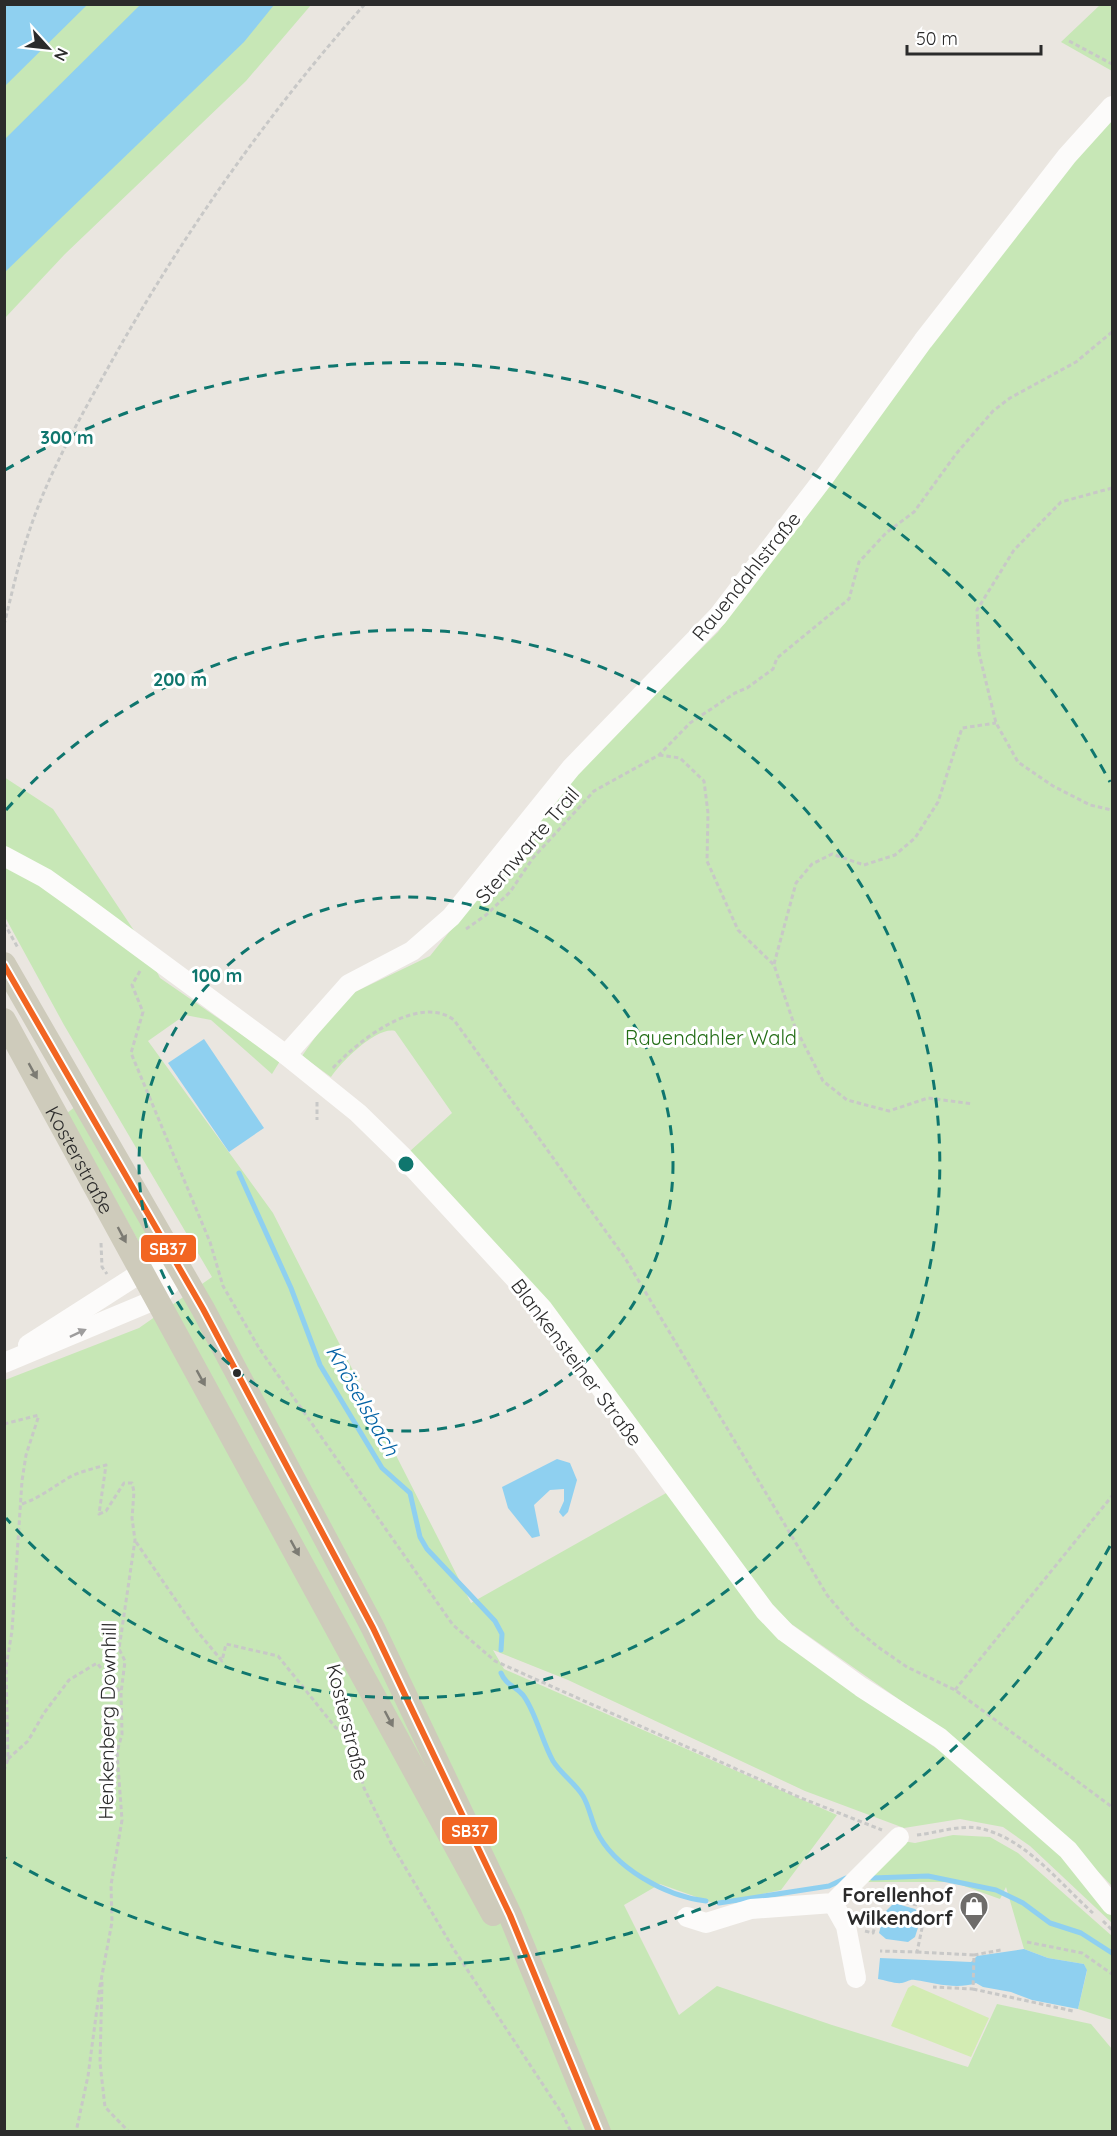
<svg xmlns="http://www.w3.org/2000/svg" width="1117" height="2136" font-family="Quicksand,sans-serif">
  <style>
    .green { fill: #c7e7b6 }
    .pitch { fill: #d3ecb3 }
    .water { fill: #8fd0f0 }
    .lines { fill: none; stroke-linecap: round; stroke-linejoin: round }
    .stream { stroke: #8fd0f0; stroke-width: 5 }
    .path { stroke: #c8c8c7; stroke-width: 3; stroke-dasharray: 4.5 3; stroke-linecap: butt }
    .minor { stroke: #fcfbfa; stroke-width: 20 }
    .major { stroke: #cecbbb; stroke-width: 24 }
    .bus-1-casing { stroke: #fff; stroke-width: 10 }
    .bus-1 { stroke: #f26522; stroke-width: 6 }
    .oneway { fill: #7c7b73 }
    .oneway2 { fill: #9e9d9d }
    .ring { fill: none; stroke: #0f766e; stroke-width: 3; stroke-dasharray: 10 8 }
    .bus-dot { fill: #2b2b2b; stroke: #fff; stroke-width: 2 }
    .labels { text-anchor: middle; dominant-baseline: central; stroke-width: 6; stroke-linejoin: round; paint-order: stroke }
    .street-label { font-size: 20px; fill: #2b2b2b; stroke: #fff }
    .park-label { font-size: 20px; fill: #226d15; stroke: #fff }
    .poi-label { font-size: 20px; font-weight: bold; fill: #2b2b2b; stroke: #fff; text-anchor: end }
    .water-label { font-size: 21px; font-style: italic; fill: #0463a5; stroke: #fff }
    .centre { fill: #0f766e; stroke: #fff; stroke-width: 3 }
    .ring-label { font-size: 18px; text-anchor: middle; font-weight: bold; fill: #0f766e; stroke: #fff; stroke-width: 6; stroke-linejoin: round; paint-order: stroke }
    .line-badge { stroke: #fff; stroke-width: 2 }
    .badge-label { font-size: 16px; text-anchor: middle; font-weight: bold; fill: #fff }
  </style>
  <rect width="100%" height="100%" fill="#eae6e0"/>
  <g class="green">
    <path d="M 5,5 L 311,5 L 246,81 L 65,254 L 5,318 Z"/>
    <path d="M 1100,5 L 1112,5 L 1112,71 L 1061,42 Z"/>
    <path d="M 1112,113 L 1112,1886 L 1072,1845 L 947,1733 L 790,1623 L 750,1584 L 409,1152 L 452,1113 L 395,1031 C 377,1026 341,1062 331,1077 L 302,1056 L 340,1002 L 355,992 L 430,956 L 579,770 L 718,632 L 926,347 Z"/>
    <path d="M 4,777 L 53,809 L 143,944 L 160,978 L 280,1061 L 272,1074 L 211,1020 L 185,1015 L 148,1041 L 273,1213 L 471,1603 L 668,1492 L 709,1550 L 858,1696 L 954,1760 L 1066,1855 L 1112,1913 L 1112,1923 L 1030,1846 L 1003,1827 L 960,1819 L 904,1828 L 805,1791 L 568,1680 L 493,1650 L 504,1669 L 837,1815 L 781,1890 L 716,1904 L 660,1884 L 624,1905 L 679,2015 L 717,1986 L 832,2025 L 968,2067 L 997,2004 L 1091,2024 L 1112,2049 L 1112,2131 L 5,2131 L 5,1380 L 139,1328 L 212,1277 L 64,1025 L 5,917 Z"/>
    <path d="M 75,1107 L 151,1242 L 151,1255 L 145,1253 L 67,1113 Z"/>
    <path d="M 953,1835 L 990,1837 L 1018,1853 L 1112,1936 L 1112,2020 L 1078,2009 L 1087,1971 L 1084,1964 L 1048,1958 L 1024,1949 L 1006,1887 L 1000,1899 L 953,1882 L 868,1882 L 896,1840 L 915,1843 Z"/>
  </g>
  <path class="pitch" d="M 913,1985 L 989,2018 L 971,2057 L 891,2026 L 908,1988 Z"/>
  <g class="water">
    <path d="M 5,4 L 87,4 L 87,5 L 5,86 Z"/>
    <path d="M 140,5 L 274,5 L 244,42 L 5,272 L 5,139 Z"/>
    <path d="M 204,1039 L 264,1128 L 229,1152 L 168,1063 Z"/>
    <path d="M 557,1459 L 570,1463 L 577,1480 L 568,1512 L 563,1517 L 559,1512 L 564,1501 L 564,1489 L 550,1490 L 534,1505 L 540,1536 L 532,1538 L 508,1508 L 502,1487 Z"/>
    <path d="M 894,1903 L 915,1909 L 922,1915 L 915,1937 L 908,1942 L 886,1939 L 879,1933 L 884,1913 Z"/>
    <path d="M 1024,1949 L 1048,1958 L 1084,1964 L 1087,1970 L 1078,2009 L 1032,2000 L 1011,1992 L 983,1987 L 976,1983 C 956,1990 935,1983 915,1980 C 909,1979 908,1982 902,1983 C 895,1984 885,1980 878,1979 L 880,1958 L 971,1962 L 977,1956 Z"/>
  </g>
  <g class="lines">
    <g class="stream">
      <path d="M 239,1173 L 291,1288 L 320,1365 L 382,1468 L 410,1493 L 420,1537 L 427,1549 L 495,1621 L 502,1634 L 501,1650"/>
      <path d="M 501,1673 C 506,1685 515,1686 523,1695 C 536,1712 542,1742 553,1761 C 561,1774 575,1783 583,1796 C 589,1806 591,1819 596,1830 C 614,1868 665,1896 706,1901"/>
      <path d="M 872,1878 L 928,1876 L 996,1890 L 1023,1903 L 1050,1923 L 1081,1933 L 1112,1953"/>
      <path d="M 719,1903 L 829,1886 L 846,1878"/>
    </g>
    <g class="path">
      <path d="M 1069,41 L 1112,64"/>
      <path d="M 1112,488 L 1061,502 L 1014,550 L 977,610 L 979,653 L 996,723 L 1018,762 L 1053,786 L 1090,805 L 1112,810"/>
      <path d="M 4,625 C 12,593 19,560 30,529 C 49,472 80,418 109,366 C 181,237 266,115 365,4"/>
      <path d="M 659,755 L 680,758 L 704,781 L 708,813 L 707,861 L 738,930 L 774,965 L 795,1027 L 823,1081 L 847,1100 L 889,1111 L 928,1098 L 973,1104"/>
      <path d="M 4,923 L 18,948"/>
      <path d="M 466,929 L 486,915 L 510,892 L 533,858 L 594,791 L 659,755 L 690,723 L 735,693 L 747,688 L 773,669 L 777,658 L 849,599 L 859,562 L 886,533 L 914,512 L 956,454 L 993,411 L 1010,398 L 1076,362 L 1112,332"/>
      <path d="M 774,964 L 796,883 L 812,864 L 832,854 L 864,865 L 895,855 L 915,838 L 938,802 L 962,728 L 996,723"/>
      <path d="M 140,971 L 132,985 L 143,1012 L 131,1053 L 210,1242 L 223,1286 L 259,1348 L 453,1625 L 495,1661 L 801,1798 L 882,1830"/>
      <path d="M 333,1068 C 358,1041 418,993 454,1020 L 625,1258 L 827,1595 L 855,1628 L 878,1647 L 907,1667 L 955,1690 L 1112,1807"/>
      <path d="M 317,1102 L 317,1120"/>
      <path d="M 101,1243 L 102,1267 L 107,1274"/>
      <path d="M 4,1424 L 39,1415"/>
      <path d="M 22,1504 C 39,1498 50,1489 65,1480 C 77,1472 92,1469 106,1465 L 99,1514 L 106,1511 L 124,1483 L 132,1483 L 134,1492 L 132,1518 L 135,1540 L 119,1649 L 125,1661 L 121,1693 L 122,1734 L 117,1752 L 122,1820 L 111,1885 L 112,1922 L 100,1986 L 88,2076 L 76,2132"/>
      <path d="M 136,1542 L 197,1631 L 222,1661 L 226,1644 L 278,1656 L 336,1728 L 349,1730"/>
      <path d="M 335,1670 L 364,1788 L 392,1845 L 453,1948 L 563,2115 L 571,2132"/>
      <path d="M 955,1690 L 1112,1496"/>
      <path d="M 8,1759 L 28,1741 L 44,1713 L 69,1680 L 97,1663 L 121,1693"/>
      <path d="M 4,1771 L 8,1759 L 6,1667 L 12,1631 L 22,1481 L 26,1455 L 39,1415"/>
      <path d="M 917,1835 C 935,1833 960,1825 978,1828 C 1025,1837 1059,1883 1093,1913"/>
      <path d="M 1103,1921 L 1112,1930"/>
      <path d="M 865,1931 L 873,1933 L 883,1898 L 917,1905 L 925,1914 L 917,1952 L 880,1951"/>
      <path d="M 1027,1942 L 1082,1953 L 1112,1974"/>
      <path d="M 917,1952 L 974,1955 L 973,1989 L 933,1987"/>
      <path d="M 974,1955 L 1001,1950"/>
      <path d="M 102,1982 L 100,2063 L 105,2107 L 129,2132"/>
      <path d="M 973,1989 L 1073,2011"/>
    </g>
    <g class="minor">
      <path d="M 4,856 L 45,878 L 80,903 L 286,1055 L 358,1113 L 403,1157 L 542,1308 L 765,1611 L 785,1632 L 861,1687 L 940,1738 L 1068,1850 L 1112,1905"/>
      <path d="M 286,1055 L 349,984 L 412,951 L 451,917 L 571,768 L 718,616 L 823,479 L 923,341 L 1067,156 L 1112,106"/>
      <path d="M 28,1345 L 142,1272 L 181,1271"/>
      <path d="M 4,1363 L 157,1299 L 181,1271"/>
      <path d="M 833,1903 L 846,1926 L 856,1978"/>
      <path d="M 687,1917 L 706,1923 L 751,1909 L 833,1903 L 899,1837"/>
    </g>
    <g class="major">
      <path d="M 4,964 L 203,1309 L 373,1628 L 510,1915 L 599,2132"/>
      <path id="s1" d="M 4,1020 L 493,1914"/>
    </g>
    <g class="bus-1-casing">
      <path id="bus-1" d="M 4,965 L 203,1309 L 373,1628 L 510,1915 L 599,2132"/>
    </g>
    <use href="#bus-1" class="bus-1"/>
  </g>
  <defs><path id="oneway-solid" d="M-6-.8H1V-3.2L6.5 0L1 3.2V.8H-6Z" transform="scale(1.5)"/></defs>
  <g class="oneway">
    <use href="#oneway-solid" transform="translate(33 1071) rotate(61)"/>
    <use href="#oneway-solid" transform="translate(122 1235) rotate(62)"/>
    <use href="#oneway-solid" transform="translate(201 1378) rotate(61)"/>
    <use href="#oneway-solid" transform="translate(295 1548) rotate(61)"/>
    <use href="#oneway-solid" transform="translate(389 1719) rotate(62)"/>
  </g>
  <use class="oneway2" href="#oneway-solid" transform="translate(78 1333) rotate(-25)"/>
  <g class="ring">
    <circle cx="406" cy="1164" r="267"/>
    <path d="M6 810A534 534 0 1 1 6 1518"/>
    <path d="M1110 1546A801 801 0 0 1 6 1858M5 470A801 801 0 0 1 1110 782"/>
  </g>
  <defs>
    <g id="shop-pin" transform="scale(1.5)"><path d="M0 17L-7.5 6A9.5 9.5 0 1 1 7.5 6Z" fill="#6e6c6a" stroke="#fff"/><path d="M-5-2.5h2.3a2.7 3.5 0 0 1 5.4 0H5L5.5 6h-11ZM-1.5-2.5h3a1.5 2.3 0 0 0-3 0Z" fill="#fff"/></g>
  </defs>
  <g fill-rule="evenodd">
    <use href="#shop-pin" x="974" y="1906"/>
  </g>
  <circle class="bus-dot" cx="237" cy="1373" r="5"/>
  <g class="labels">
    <g class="street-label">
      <text transform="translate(746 576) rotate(-51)">Rauendahlstraße</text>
      <text transform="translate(527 845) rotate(-49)">Sternwarte Trail</text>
      <text stroke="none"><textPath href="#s1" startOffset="159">Kosterstraße</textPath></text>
      <text transform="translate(577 1362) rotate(53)">Blankensteiner Straße</text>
      <text transform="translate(107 1721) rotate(-89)">Henkenberg Downhill</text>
      <text transform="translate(348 1722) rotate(76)">Kosterstraße</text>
    </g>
    <g class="park-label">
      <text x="711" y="1037">Rauendahler Wald</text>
    </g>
    <g class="poi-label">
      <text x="953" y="1894">Forellenhof<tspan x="953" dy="23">Wilkendorf</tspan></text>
    </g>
    <g class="water-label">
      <text transform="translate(363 1400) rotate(60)">Knöselsbach</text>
    </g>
  </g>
  <circle cx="406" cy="1164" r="9" class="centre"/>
  <g class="ring-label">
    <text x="67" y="444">300 m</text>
    <text x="180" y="686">200 m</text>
    <text x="217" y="982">100 m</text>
  </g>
  <g class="line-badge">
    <rect x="140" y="1234" width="57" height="29" rx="6" fill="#f26522"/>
    <rect x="441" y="1816" width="57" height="29" rx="6" fill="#f26522"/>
  </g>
  <g class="badge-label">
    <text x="168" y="1255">SB37</text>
    <text x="470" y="1837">SB37</text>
  </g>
  <rect width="1117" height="2136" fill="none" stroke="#2b2b2b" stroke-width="12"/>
  <g transform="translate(48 48) rotate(117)" stroke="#ffffff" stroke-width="4.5" paint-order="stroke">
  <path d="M0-4.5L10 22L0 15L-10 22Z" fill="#2b2b2b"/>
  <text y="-9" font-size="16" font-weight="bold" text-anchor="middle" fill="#2b2b2b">N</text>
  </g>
  <path d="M907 45v9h134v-9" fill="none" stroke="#2b2b2b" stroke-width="3"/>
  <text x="916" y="45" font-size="18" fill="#2b2b2b" stroke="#ffffff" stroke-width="4.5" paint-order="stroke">50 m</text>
</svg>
